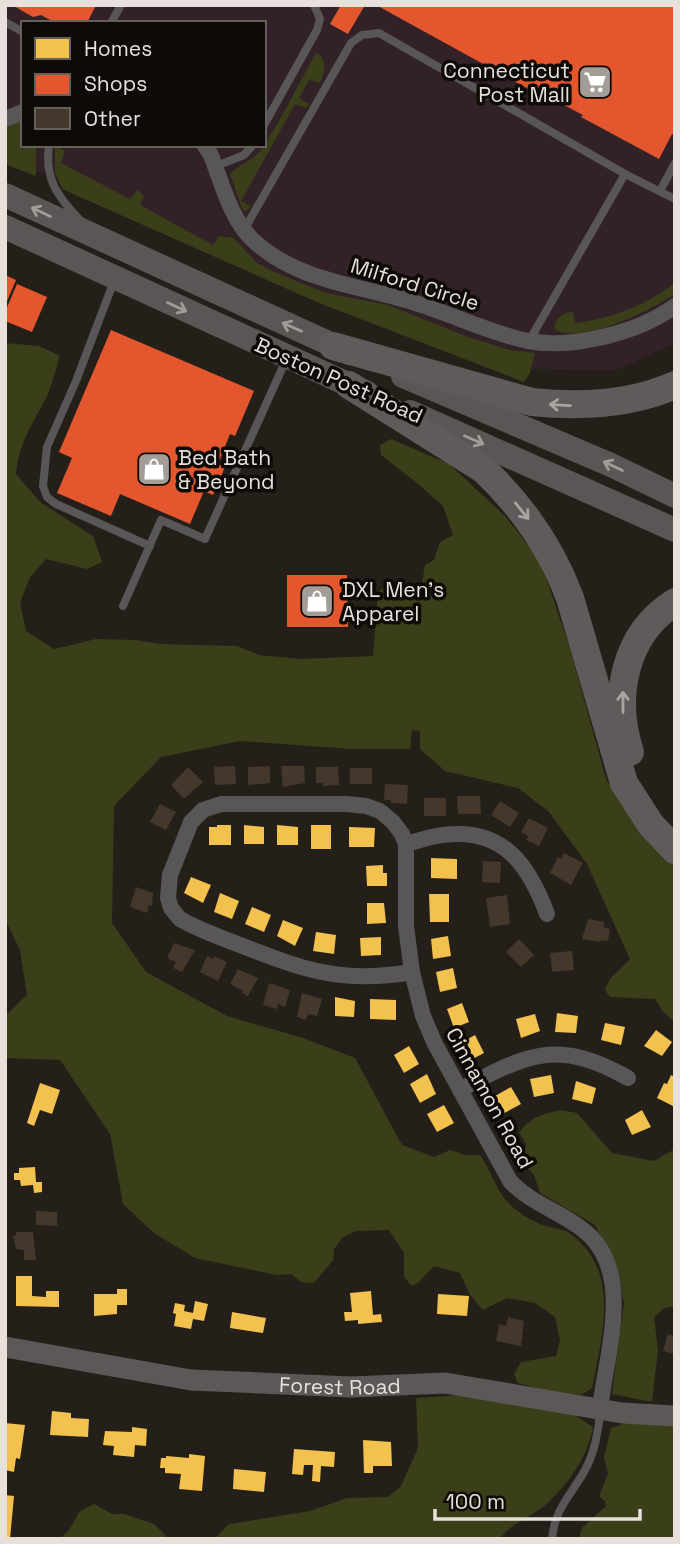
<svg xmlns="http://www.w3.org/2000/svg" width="680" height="1544" font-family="'Space Grotesk',sans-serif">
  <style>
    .commercial { fill: #322228; fill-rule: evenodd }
    .green { fill: #3a3e19 }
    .homes { fill: #f2c14e }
    .shops { fill: #e4572e }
    .building { fill: #43382b }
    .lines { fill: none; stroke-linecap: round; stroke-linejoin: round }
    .lane { stroke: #585656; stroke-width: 8 }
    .street { stroke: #585656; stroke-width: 16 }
    .secondary { stroke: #5b5857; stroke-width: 21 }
    .primary { stroke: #5a5656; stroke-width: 24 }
    .highway { stroke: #605b5b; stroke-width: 28 }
    .oneway { stroke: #a19c98 }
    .oneway2 { stroke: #aba5a1 }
    .labels { text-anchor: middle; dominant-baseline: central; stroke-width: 7; stroke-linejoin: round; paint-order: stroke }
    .poi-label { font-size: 21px; fill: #e8e1db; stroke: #0e0a06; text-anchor: start }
    .street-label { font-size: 21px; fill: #e8e1db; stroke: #0e0a06 }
  </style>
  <rect width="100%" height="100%" fill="#251f1a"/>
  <path class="commercial" d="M 5,5 L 675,5 L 675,343 L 617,370 L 487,368 L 5,157 ZM 23,23 L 264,23 L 264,145 L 23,145 Z"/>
  <g class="green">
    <path d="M 316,53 C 328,59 325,72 320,83 L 309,80 L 299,98 L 309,104 L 306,108 L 295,104 L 241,201 L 251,206 L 245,212 L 242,208 L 230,174 C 237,164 252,162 260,151 C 281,121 297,86 316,53 Z"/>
    <path d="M 23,120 L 23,145 L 36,145 L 36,176 L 5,164 L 5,127 Z"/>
    <path d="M 55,145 L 65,151 L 61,163 L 130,199 L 137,190 L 144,196 L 140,205 L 213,245 L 219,236 L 234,238 L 257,263 L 279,274 L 326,293 L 388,305 L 471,338 L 510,350 L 535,353 L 530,373 L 524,382 L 319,303 L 62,189 L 55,172 Z"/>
    <path d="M 675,283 L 675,294 C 651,310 580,346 554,329 C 555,318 563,312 573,312 L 575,323 C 613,318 644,306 675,283 Z"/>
    <path d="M 5,343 L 39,346 L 60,356 C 56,369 52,385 46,398 C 32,425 19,442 16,474 L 40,502 L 93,536 L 102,562 L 87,569 L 46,559 L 30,577 L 20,603 L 26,631 L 54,649 L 96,639 L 136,640 L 160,644 L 237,646 L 259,655 L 301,659 L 373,656 L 378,592 L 391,582 L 414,592 L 422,584 L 425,565 L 434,560 L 440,542 L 453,535 L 443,506 L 417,483 L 381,455 L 380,445 L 391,439 L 449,464 L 505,516 L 536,555 L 547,580 L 571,652 L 606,779 L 643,837 L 675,866 L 675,1022 L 664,1013 L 655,999 L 610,997 L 605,990 L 610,979 L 630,959 L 587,864 L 549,812 L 518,788 L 445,771 L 420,749 L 420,731 L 412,730 L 410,749 L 351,749 L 240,741 L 161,757 L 114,806 L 112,923 L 146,972 L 227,1016 L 303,1038 L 355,1058 L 402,1145 L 434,1157 L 450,1150 L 465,1155 L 480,1155 C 493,1173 496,1194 515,1209 C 522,1215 534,1222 543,1225 C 551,1228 561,1228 569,1233 C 622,1270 602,1335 592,1388 L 581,1395 L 545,1390 L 518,1383 L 514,1374 L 521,1362 L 556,1356 L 560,1340 L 555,1317 L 535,1303 L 507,1298 L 483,1310 L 470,1295 L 460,1273 L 434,1266 L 419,1282 L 412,1286 L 404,1277 L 404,1253 L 389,1230 L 356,1231 L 342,1238 L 334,1249 L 333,1260 L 314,1283 L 301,1282 L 291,1274 L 277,1275 L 195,1258 L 154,1233 L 123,1204 L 110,1134 L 60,1060 L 5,1058 L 5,1016 L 27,995 L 20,950 L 5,919 Z"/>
    <path d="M 561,1110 L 577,1113 L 612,1153 L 654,1161 L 675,1149 L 675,1306 L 664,1308 L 654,1317 L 658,1350 L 652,1402 L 612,1394 L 624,1303 L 616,1266 L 595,1225 L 540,1193 L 534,1175 L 522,1162 L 526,1144 L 519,1133 C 530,1117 542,1114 561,1110 Z"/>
    <path d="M 462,1395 L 573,1414 L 593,1427 C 588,1457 567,1486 544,1506 C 528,1519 512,1522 500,1539 L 214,1539 L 229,1524 L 310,1511 L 347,1498 L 388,1497 L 401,1486 L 418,1448 L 416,1398 Z"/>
    <path d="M 626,1423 L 675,1425 L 675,1539 L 579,1539 L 582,1528 L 606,1506 L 605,1501 L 599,1496 L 608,1474 L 604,1457 L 611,1428 Z"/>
    <path d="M 94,1504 L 112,1514 L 124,1514 L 154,1524 L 169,1539 L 60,1539 L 70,1529 L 79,1512 Z"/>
  </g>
  <g class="homes">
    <path d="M 217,825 L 231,825 L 231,845 L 209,845 L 209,827 L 217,827 Z"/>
    <path d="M 244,825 L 264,827 L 264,844 L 244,844 Z"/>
    <path d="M 277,825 L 298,827 L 298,845 L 277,845 Z"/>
    <rect x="311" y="825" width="20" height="24"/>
    <path d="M 349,827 L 375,828 L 374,847 L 349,847 Z"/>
    <path d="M 431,858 L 457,859 L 457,879 L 431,878 Z"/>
    <path d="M 383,865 L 383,873 L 387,873 L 387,886 L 367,886 L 366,866 Z"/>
    <path d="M 191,877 L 211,885 L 203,903 L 184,893 Z"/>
    <path d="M 220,893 L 239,901 L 232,919 L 214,912 Z"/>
    <path d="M 429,894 L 449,894 L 449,922 L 430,922 Z"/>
    <path d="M 367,903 L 384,903 L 386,923 L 367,924 Z"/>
    <path d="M 252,907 L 271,915 L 264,932 L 245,924 Z"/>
    <path d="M 283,920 L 303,928 L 295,946 L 277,936 Z"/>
    <path d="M 316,932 L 336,935 L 334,954 L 313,951 Z"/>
    <path d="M 448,936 L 451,956 L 433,959 L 431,939 Z"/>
    <path d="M 381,937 L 381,955 L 361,956 L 360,938 Z"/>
    <path d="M 453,968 L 457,988 L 440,992 L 436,972 Z"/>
    <path d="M 335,997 L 355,1001 L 354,1017 L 335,1016 Z"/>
    <path d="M 370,999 L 396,1000 L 396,1020 L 370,1019 Z"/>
    <path d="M 462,1003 L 469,1022 L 454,1028 L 447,1009 Z"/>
    <path d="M 557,1013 L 578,1016 L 576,1033 L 555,1032 Z"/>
    <path d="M 535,1014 L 540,1031 L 521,1038 L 516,1019 Z"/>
    <path d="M 605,1023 L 625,1027 L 621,1045 L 601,1040 Z"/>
    <path d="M 656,1030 L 672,1042 L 662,1056 L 644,1046 Z"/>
    <path d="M 475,1035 L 484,1053 L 467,1062 L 457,1045 Z"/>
    <path d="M 409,1046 L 419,1064 L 404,1073 L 394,1055 Z"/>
    <path d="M 427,1074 L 436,1094 L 420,1103 L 410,1084 Z"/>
    <path d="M 551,1075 L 554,1093 L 534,1097 L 530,1079 Z"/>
    <path d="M 671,1075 L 675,1077 L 675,1107 L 657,1098 L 664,1083 L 667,1084 Z"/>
    <path d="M 576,1081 L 596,1088 L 592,1104 L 572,1099 Z"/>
    <path d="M 40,1083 L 60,1090 L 52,1114 L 40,1110 L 34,1126 L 27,1123 Z"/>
    <path d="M 511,1087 L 521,1104 L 497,1117 L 488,1100 Z"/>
    <path d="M 444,1105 L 454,1123 L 437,1132 L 427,1114 Z"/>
    <path d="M 642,1110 L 651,1127 L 632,1135 L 625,1120 Z"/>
    <path d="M 35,1167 L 36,1182 L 42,1182 L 42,1192 L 34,1193 L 33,1185 L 21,1186 L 20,1180 L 14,1180 L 14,1173 L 19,1173 L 19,1168 Z"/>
    <path d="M 16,1276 L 32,1276 L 32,1296 L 46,1297 L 46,1291 L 59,1291 L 59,1307 L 16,1306 Z"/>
    <path d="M 117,1289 L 127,1289 L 127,1305 L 117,1305 L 117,1314 L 94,1316 L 94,1294 L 117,1294 Z"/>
    <path d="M 371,1291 L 373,1315 L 381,1314 L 382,1322 L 358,1324 L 358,1320 L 345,1321 L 344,1312 L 352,1312 L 350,1293 Z"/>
    <path d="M 438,1294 L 469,1296 L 467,1316 L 437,1314 Z"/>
    <path d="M 195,1301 L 208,1304 L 204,1321 L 193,1319 L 191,1329 L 174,1326 L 176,1314 L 173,1313 L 175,1303 L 185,1305 L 184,1311 L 193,1313 Z"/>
    <path d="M 232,1312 L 266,1318 L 263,1333 L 230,1328 Z"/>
    <path d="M 52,1411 L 71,1413 L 71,1418 L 89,1419 L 88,1437 L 50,1435 Z"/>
    <path d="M 5,1423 L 25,1425 L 20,1459 L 16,1458 L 14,1472 L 5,1470 Z"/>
    <path d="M 132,1427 L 147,1429 L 146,1446 L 135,1445 L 134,1457 L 113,1455 L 114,1446 L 103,1445 L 105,1431 L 132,1432 Z"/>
    <path d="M 363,1440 L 391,1442 L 392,1466 L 373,1466 L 373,1473 L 364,1473 Z"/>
    <path d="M 294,1449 L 335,1452 L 334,1467 L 321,1466 L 320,1482 L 312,1481 L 313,1465 L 304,1465 L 303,1475 L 292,1474 Z"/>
    <path d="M 189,1454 L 205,1456 L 202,1491 L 179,1489 L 181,1474 L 165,1473 L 165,1468 L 160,1468 L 161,1458 L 166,1458 L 166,1456 L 189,1458 Z"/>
    <path d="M 234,1469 L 266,1472 L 264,1492 L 233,1489 Z"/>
    <path d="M 5,1495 L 14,1496 L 10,1539 L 5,1539 Z"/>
  </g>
  <g class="shops">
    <path d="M 12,5 L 96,5 L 87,23 L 56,23 L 41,15 L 33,17 Z"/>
    <path d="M 341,5 L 365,5 L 348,34 L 330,24 Z"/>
    <path d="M 376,5 L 675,5 L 675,135 L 672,134 L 659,159 L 581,117 L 583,115 L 535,90 L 534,92 Z"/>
    <path d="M 5,275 L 16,280 L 5,306 Z"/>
    <path d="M 17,284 L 47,297 L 32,332 L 5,321 L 5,312 Z"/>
    <path d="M 111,330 L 254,391 L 235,436 L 230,434 L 218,464 L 225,467 L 213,495 L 204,491 L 190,524 L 120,494 L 111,516 L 57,493 L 72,458 L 59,452 Z"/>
    <path d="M 287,575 L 347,575 L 348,627 L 287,627 Z"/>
  </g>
  <g class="building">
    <path d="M 235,766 L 236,784 L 215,785 L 214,767 Z"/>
    <path d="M 270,766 L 270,783 L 248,785 L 248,767 Z"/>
    <path d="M 281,766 L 304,766 L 305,783 L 283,787 Z"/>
    <path d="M 188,767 L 203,782 L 184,799 L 171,785 Z"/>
    <path d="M 316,767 L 338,767 L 339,785 L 323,786 L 323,783 L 316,783 Z"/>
    <rect x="350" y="768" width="22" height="16"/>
    <path d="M 385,784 L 408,785 L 407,804 L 391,803 L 391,800 L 384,800 Z"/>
    <path d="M 457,796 L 480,796 L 481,814 L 458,814 Z"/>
    <rect x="424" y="798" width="22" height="18"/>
    <path d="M 500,801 L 519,813 L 510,827 L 491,815 Z"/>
    <path d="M 160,804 L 176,812 L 166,830 L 150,822 Z"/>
    <path d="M 529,818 L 548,828 L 539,846 L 526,840 L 528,836 L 521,832 Z"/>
    <path d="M 564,853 L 583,863 L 571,885 L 550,873 L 558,857 L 561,859 Z"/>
    <path d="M 483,861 L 501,862 L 500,883 L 482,882 Z"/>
    <path d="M 136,887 L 153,893 L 152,906 L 149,905 L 147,913 L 130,907 Z"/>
    <path d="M 507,895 L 510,924 L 490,927 L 486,898 Z"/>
    <path d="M 588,919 L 605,922 L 603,927 L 610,929 L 608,941 L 601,940 L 600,942 L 582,939 Z"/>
    <path d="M 519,939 L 534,955 L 521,967 L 506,952 Z"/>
    <path d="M 174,943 L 195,950 L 182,972 L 173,968 L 176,962 L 167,958 Z"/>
    <path d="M 572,951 L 574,970 L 552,972 L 550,953 Z"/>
    <path d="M 207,956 L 213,959 L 214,956 L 227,962 L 218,981 L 200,972 Z"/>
    <path d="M 238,969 L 258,978 L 248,996 L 242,993 L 243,991 L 230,984 Z"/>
    <path d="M 269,983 L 290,990 L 285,1007 L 278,1004 L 277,1009 L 263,1005 Z"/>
    <path d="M 302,993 L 322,999 L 317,1016 L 308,1014 L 306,1020 L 297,1017 Z"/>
    <path d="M 36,1211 L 57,1212 L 57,1226 L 36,1225 Z"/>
    <path d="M 16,1232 L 33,1232 L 36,1260 L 24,1260 L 24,1250 L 16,1249 L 13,1235 L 16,1236 Z"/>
    <path d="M 508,1317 L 524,1321 L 521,1346 L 496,1341 L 499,1324 L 506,1326 Z"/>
    <path d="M 668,1334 L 675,1336 L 675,1354 L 663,1351 Z"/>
  </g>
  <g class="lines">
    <g class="lane">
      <path d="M 5,22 L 23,32"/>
      <path d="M 111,23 L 121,5"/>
      <path d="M 264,125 L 317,30 L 320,19 L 314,5"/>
      <path d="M 49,145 C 44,178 57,196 79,219"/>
      <path d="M 216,166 L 244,155 L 253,145"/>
      <path d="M 625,174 L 675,199"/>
      <path d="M 660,191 L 675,163"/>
      <path d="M 244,230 L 351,43 L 362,35 L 379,33 L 625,174 L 529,341"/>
      <path d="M 114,281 L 76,381 L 47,447 L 43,486 L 47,497 L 56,504 L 150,546"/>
      <path d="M 123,606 L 161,520 L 205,539 L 286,360"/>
      <path d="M 552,1539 C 555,1507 571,1496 585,1470 C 594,1454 599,1430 600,1412"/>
    </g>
    <g class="street">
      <path d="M 5,119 L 23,112"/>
      <path d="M 204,145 L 210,153 C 222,182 230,220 255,242 C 296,279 350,284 402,299 C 444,310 485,332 528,341 C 573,349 638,333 675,306"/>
      <path d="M 406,844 C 418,841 431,836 443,835 C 503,827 529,865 547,914"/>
      <path d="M 412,972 C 342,984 304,970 240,945 C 220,937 199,930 180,919 L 171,908 L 168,898 L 170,875 L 191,822 L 203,810 L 221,804 L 347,804 L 366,806 L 380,811 L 393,822 L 402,834 L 406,844 L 406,926 L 412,972 L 423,1016 L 435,1044 L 510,1181 C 530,1203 559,1211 582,1229 C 636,1269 606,1354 600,1409"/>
      <path d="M 460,1090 C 526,1054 558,1038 628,1078"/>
    </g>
    <path class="secondary" id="s1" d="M 5,1347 L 191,1380 L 351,1387 L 445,1383 L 622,1413 L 675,1416"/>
    <g class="primary">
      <path d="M 5,195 L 350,353"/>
      <path d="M 5,227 L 367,393"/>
      <path d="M 403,376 L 611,465 L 675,496"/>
      <path d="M 410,412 L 675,530"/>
    </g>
    <g class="highway">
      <path d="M 333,346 L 532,402 C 580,407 630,405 675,385"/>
      <path d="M 349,385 L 484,470 C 523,507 551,547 570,598 L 624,783 L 651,825 L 675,850"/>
      <path d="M 630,752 C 612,697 624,634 675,602"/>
    </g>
  </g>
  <defs><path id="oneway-shaft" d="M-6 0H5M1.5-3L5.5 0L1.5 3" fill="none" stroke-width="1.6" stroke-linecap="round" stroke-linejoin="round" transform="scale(1.75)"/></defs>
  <g class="oneway">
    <use href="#oneway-shaft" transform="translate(41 212) rotate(-155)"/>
    <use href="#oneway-shaft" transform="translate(177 307) rotate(25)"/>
    <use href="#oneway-shaft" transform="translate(292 327) rotate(-156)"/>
    <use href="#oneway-shaft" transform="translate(474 440) rotate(24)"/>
    <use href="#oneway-shaft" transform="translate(613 466) rotate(-155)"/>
  </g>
  <g class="oneway2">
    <use href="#oneway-shaft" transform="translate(560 405) rotate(-177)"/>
    <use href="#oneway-shaft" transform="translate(522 511) rotate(51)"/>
    <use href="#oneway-shaft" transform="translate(623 702) rotate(-90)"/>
  </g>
  <defs>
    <g id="supermarket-square" transform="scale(1.75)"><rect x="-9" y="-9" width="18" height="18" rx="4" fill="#a49d97" stroke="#0e0a06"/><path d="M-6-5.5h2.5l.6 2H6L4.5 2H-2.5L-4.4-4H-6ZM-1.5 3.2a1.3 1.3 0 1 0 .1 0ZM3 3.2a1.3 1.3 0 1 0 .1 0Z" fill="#fff"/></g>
    <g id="shop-square" transform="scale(1.75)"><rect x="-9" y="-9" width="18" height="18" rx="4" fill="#a49d97" stroke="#0e0a06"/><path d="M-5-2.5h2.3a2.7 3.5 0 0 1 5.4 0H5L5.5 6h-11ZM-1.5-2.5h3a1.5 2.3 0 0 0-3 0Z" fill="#fff"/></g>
  </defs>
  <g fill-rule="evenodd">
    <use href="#supermarket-square" x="595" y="82"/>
    <use href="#shop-square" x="154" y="469"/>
    <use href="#shop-square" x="317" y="601"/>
  </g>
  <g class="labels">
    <g class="poi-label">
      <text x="570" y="70" text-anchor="end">Connecticut<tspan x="570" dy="24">Post Mall</tspan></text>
      <text x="178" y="457">Bed Bath<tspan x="178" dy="24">&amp; Beyond</tspan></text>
      <text x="342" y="589">DXL Men's<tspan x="342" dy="24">Apparel</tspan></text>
    </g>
    <g class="street-label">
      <text transform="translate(415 284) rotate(17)">Milford Circle</text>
      <text transform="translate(339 380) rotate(24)">Boston Post Road</text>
      <text transform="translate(490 1098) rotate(61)">Cinnamon Road</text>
      <text stroke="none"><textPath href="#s1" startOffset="338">Forest Road</textPath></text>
    </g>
  </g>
  <rect width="680" height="1544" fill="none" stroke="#e8e1db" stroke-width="14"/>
  <rect x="21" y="21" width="245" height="126" fill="#0e0a06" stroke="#65605b" stroke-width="2"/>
  <rect x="35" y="38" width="35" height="21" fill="#f2c14e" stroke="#65605b" stroke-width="2"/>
  <text x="84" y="56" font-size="21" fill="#e8e1db">Homes</text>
  <rect x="35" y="74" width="35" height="21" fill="#e4572e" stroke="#65605b" stroke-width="2"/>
  <text x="84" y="91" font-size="21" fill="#e8e1db">Shops</text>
  <rect x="35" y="108" width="35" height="21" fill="#43382b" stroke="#65605b" stroke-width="2"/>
  <text x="84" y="126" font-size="21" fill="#e8e1db">Other</text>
  <path d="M435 1509v10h205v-10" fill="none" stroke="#e8e1db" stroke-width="3.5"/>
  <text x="446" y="1509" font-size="21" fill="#e8e1db" stroke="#0e0a06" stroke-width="5" paint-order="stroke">100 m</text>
</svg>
